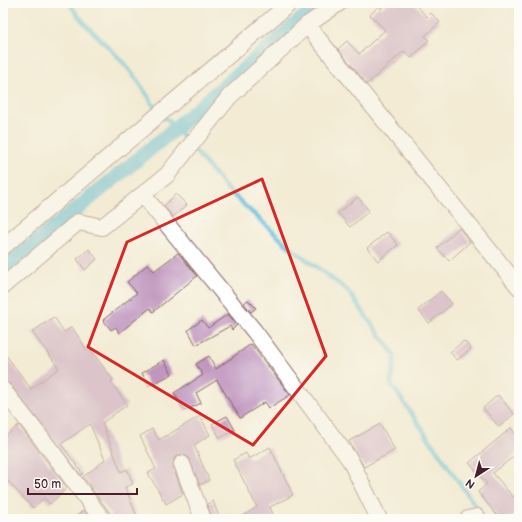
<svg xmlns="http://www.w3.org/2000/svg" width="522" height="522" font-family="'Balsamiq Sans',sans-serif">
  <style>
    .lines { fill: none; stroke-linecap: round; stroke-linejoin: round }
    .stream { stroke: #5bbbd9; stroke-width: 4.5 }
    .canal { stroke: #5bbbd9; stroke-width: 15 }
    .building { fill: #c096bf }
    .street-casing { stroke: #856666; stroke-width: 18 }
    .street { stroke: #fff; stroke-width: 16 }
    .marked { fill: none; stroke: #d62828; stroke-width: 3; stroke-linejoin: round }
  </style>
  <rect width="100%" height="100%" fill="#fdfcf7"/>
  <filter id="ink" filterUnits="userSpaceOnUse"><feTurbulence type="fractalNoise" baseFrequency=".025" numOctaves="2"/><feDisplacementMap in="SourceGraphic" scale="8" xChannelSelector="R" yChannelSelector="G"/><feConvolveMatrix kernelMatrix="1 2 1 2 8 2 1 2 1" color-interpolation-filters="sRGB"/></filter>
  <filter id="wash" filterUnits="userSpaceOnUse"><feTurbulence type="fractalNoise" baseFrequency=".012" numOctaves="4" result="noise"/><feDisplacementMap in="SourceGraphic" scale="16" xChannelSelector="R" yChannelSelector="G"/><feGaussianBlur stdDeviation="0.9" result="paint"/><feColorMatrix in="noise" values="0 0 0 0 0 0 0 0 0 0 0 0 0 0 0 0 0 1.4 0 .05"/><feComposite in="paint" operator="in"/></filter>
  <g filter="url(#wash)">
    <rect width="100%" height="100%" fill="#f3ebd4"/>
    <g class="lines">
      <g class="stream">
        <path d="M 69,3 C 83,25 101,39 119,58 C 134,74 147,93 157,112"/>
        <path d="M 162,117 L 169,120 L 227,189 L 286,244 L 347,290 L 395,356 L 391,384 L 481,514"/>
      </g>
      <path class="canal" d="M 3,269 L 165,137 L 321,3"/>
    </g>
    <g id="blocks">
      <g class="building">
        <path d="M 387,3 L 414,3 L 427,17 L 431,13 L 440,22 L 425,36 L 429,40 L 411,58 L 404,51 L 367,84 L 338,49 L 347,41 L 359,54 L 385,30 L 370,15 L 379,6 L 381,9 Z"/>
        <path d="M 176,194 L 187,205 L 173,217 L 164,206 Z"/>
        <path d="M 358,197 L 369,211 L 350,227 L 338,213 Z"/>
        <path d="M 459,228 L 470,242 L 449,261 L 437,248 Z"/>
        <path d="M 387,232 L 398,245 L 378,261 L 367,248 Z"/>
        <path d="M 89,249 L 97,259 L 85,270 L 77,259 Z"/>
        <path d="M 178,253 L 197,276 L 153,312 L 150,308 L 119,333 L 116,327 L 111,330 L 103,320 L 137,293 L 127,282 L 148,264 L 154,271 Z"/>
        <path d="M 441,291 L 452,304 L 429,323 L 418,310 Z"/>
        <path d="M 248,300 L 256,308 L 251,312 L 244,303 Z"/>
        <path d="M 228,314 L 237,325 L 232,330 L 230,326 L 196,345 L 188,330 L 202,320 L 208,328 Z"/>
        <path d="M 54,317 L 64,332 L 72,327 L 88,352 L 91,350 L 113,380 L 111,382 L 127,405 L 102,423 L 121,472 L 127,469 L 133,484 L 125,487 L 138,519 L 111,519 L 110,513 L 83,477 L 105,460 L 90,424 L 61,444 L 83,474 L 81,475 L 10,384 L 3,381 L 3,351 L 31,389 L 59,368 L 32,332 Z"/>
        <path d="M 464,341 L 471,349 L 457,360 L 450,352 Z"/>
        <path d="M 251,344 L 290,395 L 269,408 L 265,402 L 240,418 L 217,380 L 196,393 L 201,403 L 185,411 L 174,393 L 203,375 L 196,364 L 209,356 L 216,369 Z"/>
        <path d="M 164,360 L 172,374 L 149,386 L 142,373 Z"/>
        <path d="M 498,395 L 514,414 L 499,427 L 483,408 Z"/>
        <path d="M 200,416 L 210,435 L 194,445 L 209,480 L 200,485 L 188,457 L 184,455 L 178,455 L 174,458 L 173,467 L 183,494 L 166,504 L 148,473 L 156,469 L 140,436 L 152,429 L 159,440 Z"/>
        <path d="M 227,416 L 235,430 L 220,438 L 212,424 Z"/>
        <path d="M 380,424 L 395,450 L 364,467 L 349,441 Z"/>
        <path d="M 19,425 L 67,488 L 50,504 L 44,498 L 33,508 L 3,476 L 3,438 Z"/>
        <path d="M 511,428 L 519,439 L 519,452 L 493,473 L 513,497 L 519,492 L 519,511 L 510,519 L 500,519 L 478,492 L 487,484 L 469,463 Z"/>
        <path d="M 270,447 L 293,495 L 270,507 L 275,519 L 238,519 L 257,507 L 233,460 L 246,453 L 249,459 Z"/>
        <path d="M 213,501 L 220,519 L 212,519 L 207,504 Z"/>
        <path d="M 84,510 L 90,519 L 72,519 Z"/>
      </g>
    </g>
  </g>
  <g filter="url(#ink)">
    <use href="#blocks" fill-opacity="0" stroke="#856666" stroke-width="1"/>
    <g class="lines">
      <g class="street-casing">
        <g id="street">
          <path d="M 307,25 L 519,287"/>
          <path d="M 143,195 L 255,332 L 350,460 L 379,519"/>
          <path d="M 3,247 L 290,3"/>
          <path d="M 3,286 L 78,222 L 102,227 L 167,175 L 229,97 L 307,25 L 339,3"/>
          <path d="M 3,390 L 53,453 L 102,519"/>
          <path d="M 182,464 L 203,519"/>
          <path d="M 468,519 L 477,517 L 478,519"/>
        </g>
      </g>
      <use href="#street" class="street"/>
    </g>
  </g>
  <path d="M0 0H522V522H0ZM 262,179 L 326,356 L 253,445 L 88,347 L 127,242 Z" fill="#f3ebd4" fill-opacity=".55" fill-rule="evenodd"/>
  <path class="marked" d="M 262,179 L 326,356 L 253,445 L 88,347 L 127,242 Z"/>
  <rect width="522" height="522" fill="none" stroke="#fdfcf7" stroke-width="16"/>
  <g transform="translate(476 476) rotate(216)" stroke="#fdfcf7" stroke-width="3" paint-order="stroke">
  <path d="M0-3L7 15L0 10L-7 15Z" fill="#4a1f2b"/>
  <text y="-6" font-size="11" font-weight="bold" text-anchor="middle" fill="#4a1f2b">N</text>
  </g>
  <path d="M28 488v6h109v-6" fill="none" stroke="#4a1f2b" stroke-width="2"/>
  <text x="34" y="488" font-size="12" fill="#4a1f2b" stroke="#fdfcf7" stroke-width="3" paint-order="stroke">50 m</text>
</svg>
